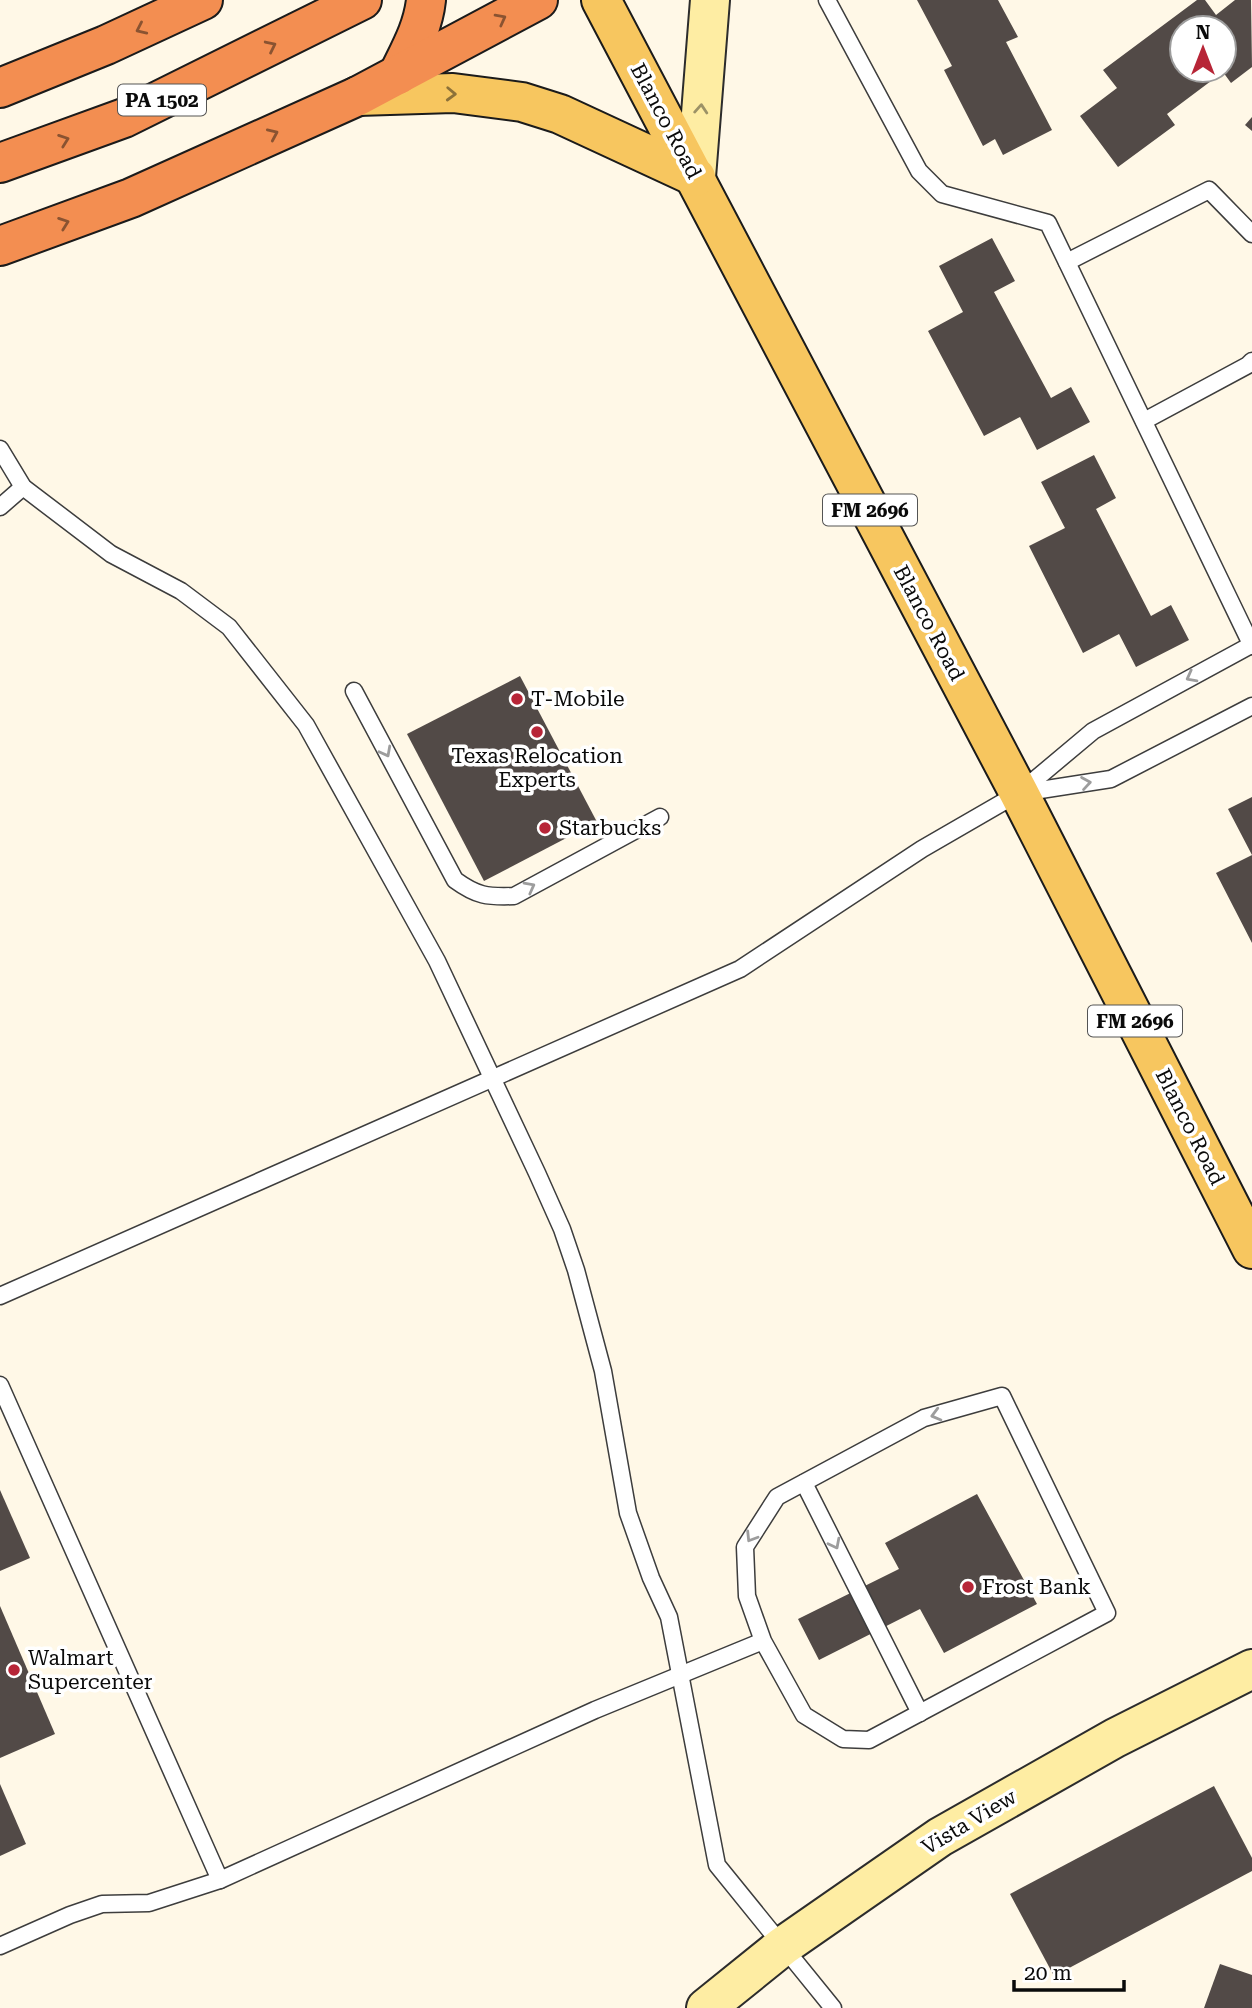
<svg xmlns="http://www.w3.org/2000/svg" width="1252" height="2008" font-family="'Roboto Serif',serif">
  <style>
    .building { fill: #524a47; fill-rule: evenodd }
    .lines { fill: none; stroke-linecap: round; stroke-linejoin: round }
    .lane-casing { stroke: #3d3d3d; stroke-width: 19 }
    .secondary-casing { stroke: #2c2c2c; stroke-width: 42 }
    .primary-casing { stroke: #1b1b1b; stroke-width: 42 }
    .highway-casing { stroke: #1b1b1b; stroke-width: 42 }
    .lane { stroke: #fff; stroke-width: 16 }
    .secondary { stroke: #feeda3; stroke-width: 38 }
    .primary { stroke: #f7c65f; stroke-width: 38 }
    .highway { stroke: #f38e51; stroke-width: 38 }
    .oneway { stroke: #8a5331 }
    .oneway2 { stroke: #8c7139 }
    .oneway3 { stroke: #9c9266 }
    .oneway4 { stroke: #9d9d9d }
    .poi-dot { fill: #b72537; stroke: #fff; stroke-width: 2.5 }
    .labels { text-anchor: middle; dominant-baseline: central; stroke-width: 7; stroke-linejoin: round; paint-order: stroke }
    .shield { fill: #fff; stroke: #545454; stroke-width: 2 }
    .shield-label { font-size: 19px; font-weight: bold; fill: #0a0a0a }
    .street-label { font-size: 21px; fill: #0a0a0a; stroke: #fff }
    .poi-label { font-size: 21px; fill: #0a0a0a; stroke: #fff; text-anchor: start }
  </style>
  <rect width="100%" height="100%" fill="#fff8e7"/>
  <g class="building">
    <path d="M 917,0 L 998,0 L 1018,37 L 1006,42 L 1052,130 L 1003,155 L 995,139 L 983,146 L 944,70 L 952,66 Z"/>
    <path d="M 1197,0 L 1205,0 L 1216,15 L 1235,0 L 1251,0 L 1252,67 L 1231,83 L 1223,72 L 1167,114 L 1175,125 L 1118,167 L 1080,116 L 1117,88 L 1103,70 ZM 1182,28 L 1224,28 L 1224,70 L 1182,70 Z"/>
    <path d="M 1252,117 L 1252,131 L 1245,125 Z"/>
    <path d="M 992,238 L 1015,281 L 994,292 L 1051,398 L 1071,387 L 1090,422 L 1037,450 L 1020,417 L 984,436 L 928,331 L 963,312 L 939,266 Z"/>
    <path d="M 1094,455 L 1116,498 L 1096,509 L 1151,616 L 1171,605 L 1189,640 L 1136,667 L 1119,634 L 1083,653 L 1029,546 L 1065,528 L 1041,482 Z"/>
    <path d="M 520,676 L 597,822 L 484,881 L 407,734 Z"/>
    <path d="M 1252,797 L 1252,943 L 1216,873 L 1252,855 L 1228,809 Z"/>
    <path d="M 0,1490 L 30,1558 L 0,1571 Z"/>
    <path d="M 977,1494 L 1037,1604 L 944,1653 L 920,1609 L 819,1660 L 798,1619 L 899,1569 L 885,1543 Z"/>
    <path d="M 0,1606 L 55,1734 L 0,1758 Z"/>
    <path d="M 0,1784 L 26,1844 L 0,1856 Z"/>
    <path d="M 1214,1786 L 1252,1858 L 1252,1871 L 1054,1976 L 1010,1894 Z"/>
    <path d="M 1220,1964 L 1252,1975 L 1252,2008 L 1204,2008 Z"/>
  </g>
  <g class="lines">
    <g class="lane-casing">
      <g id="lane">
        <path d="M 827,0 L 919,171 L 942,194 L 1048,223 L 1252,646"/>
        <path d="M 1067,262 L 1209,190 L 1252,234"/>
        <path d="M 1144,421 L 1248,365 L 1252,361"/>
        <path d="M 0,449 L 23,487 L 111,554 L 181,591 L 229,627 L 306,725 L 437,961 L 537,1173 L 562,1229 L 576,1270 L 603,1371 L 628,1513 L 651,1578 L 669,1617 L 717,1865 L 833,2008"/>
        <path d="M 0,507 L 23,487"/>
        <path d="M 354,691 L 455,880 C 477,896 487,897 514,896 L 660,817"/>
        <path d="M 1021,793 L 1111,779 L 1252,706"/>
        <path d="M 0,1296 L 740,969 L 922,849 L 1019,793 L 1093,731 L 1251,645"/>
        <path d="M 0,1385 L 220,1880"/>
        <path d="M 804,1483 L 920,1713"/>
        <path d="M 0,1946 L 70,1915 L 102,1904 L 149,1903 L 220,1880 L 595,1710 L 763,1641 L 804,1715 L 843,1739 L 869,1740 L 1107,1613 L 1002,1396 L 924,1418 L 777,1497 L 745,1547 L 747,1596 L 763,1641"/>
      </g>
    </g>
    <g class="secondary-casing">
      <g id="secondary">
        <path d="M 696,177 L 710,0"/>
        <path d="M 706,2008 L 783,1946 L 940,1837 L 1115,1738 L 1252,1669"/>
      </g>
    </g>
    <g class="primary-casing">
      <g id="primary">
        <path d="M 601,0 L 1019,793 L 1252,1249"/>
        <path d="M 358,96 L 453,93 L 522,102 L 560,114 L 696,177"/>
      </g>
    </g>
    <g class="highway-casing">
      <g id="highway">
        <path d="M 398,75 C 410,50 423,28 426,0"/>
        <path d="M 0,88 L 106,45 L 203,0"/>
        <path d="M 0,163 L 124,118 L 362,0"/>
        <path d="M 0,246 L 131,198 L 358,96 L 538,0"/>
      </g>
    </g>
    <use href="#lane" class="lane"/>
    <use href="#secondary" class="secondary"/>
    <use href="#primary" class="primary"/>
    <use href="#highway" class="highway"/>
  </g>
  <defs><path id="oneway-chevron" d="M-2-3.5L2.5 0L-2 3.5" fill="none" stroke-width="1.6" stroke-linecap="round" stroke-linejoin="round" transform="scale(1.75)"/></defs>
  <g class="oneway">
    <use href="#oneway-chevron" transform="translate(501 19) rotate(-28)"/>
    <use href="#oneway-chevron" transform="translate(141 29) rotate(155)"/>
    <use href="#oneway-chevron" transform="translate(271 46) rotate(-26)"/>
    <use href="#oneway-chevron" transform="translate(273 134) rotate(-24)"/>
    <use href="#oneway-chevron" transform="translate(64 140) rotate(-20)"/>
    <use href="#oneway-chevron" transform="translate(64 223) rotate(-20)"/>
  </g>
  <use class="oneway2" href="#oneway-chevron" transform="translate(451 94) rotate(2)"/>
  <use class="oneway3" href="#oneway-chevron" transform="translate(701 109) rotate(-86)"/>
  <g class="oneway4">
    <use href="#oneway-chevron" transform="translate(1191 677) rotate(152)"/>
    <use href="#oneway-chevron" transform="translate(386 752) rotate(62)"/>
    <use href="#oneway-chevron" transform="translate(1086 783) rotate(-9)"/>
    <use href="#oneway-chevron" transform="translate(530 887) rotate(-28)"/>
    <use href="#oneway-chevron" transform="translate(936 1415) rotate(165)"/>
    <use href="#oneway-chevron" transform="translate(751 1537) rotate(122)"/>
    <use href="#oneway-chevron" transform="translate(835 1544) rotate(63)"/>
  </g>
  <g class="poi-dot">
    <circle cx="517" cy="699" r="7"/>
    <circle cx="537" cy="732" r="7"/>
    <circle cx="545" cy="828" r="7"/>
    <circle cx="968" cy="1587" r="7"/>
    <circle cx="14" cy="1670" r="7"/>
  </g>
  <g class="labels">
    <g class="shield">
      <rect x="118" y="84.5" width="88" height="31" rx="5"/>
      <rect x="823" y="494.5" width="94" height="31" rx="5"/>
      <rect x="1088" y="1005.5" width="94" height="31" rx="5"/>
    </g>
    <g class="shield-label">
      <text x="162" y="100">PA 1502</text>
      <text x="870" y="510">FM 2696</text>
      <text x="1135" y="1021">FM 2696</text>
    </g>
    <g class="street-label">
      <text transform="translate(666 121) rotate(62)">Blanco Road</text>
      <text transform="translate(929 623) rotate(62)">Blanco Road</text>
      <text transform="translate(1190 1127) rotate(63)">Blanco Road</text>
      <text transform="translate(969 1822) rotate(-31)">Vista View</text>
    </g>
    <g class="poi-label">
      <text x="531" y="699">T-Mobile</text>
      <text x="537" y="756" text-anchor="middle">Texas Relocation<tspan x="537" dy="24">Experts</tspan></text>
      <text x="559" y="828">Starbucks</text>
      <text x="982" y="1587">Frost Bank</text>
      <text x="28" y="1658">Walmart<tspan x="28" dy="24">Supercenter</tspan></text>
    </g>
  </g>
  <g transform="translate(1203 49)"><circle r="33" fill="#ffffff" stroke="#9d9d9d" stroke-width="2"/>
  <path d="M0-5L12 26L0 18L-12 26Z" fill="#b72537"/>
  <text y="-10" font-size="19" font-weight="bold" text-anchor="middle" fill="#0a0a0a">N</text>
  </g>
  <path d="M1014 1980v10h110v-10" fill="none" stroke="#0a0a0a" stroke-width="3.5"/>
  <text x="1024" y="1980" font-size="21" fill="#0a0a0a" stroke="#ffffff" stroke-width="5" paint-order="stroke">20 m</text>
</svg>
